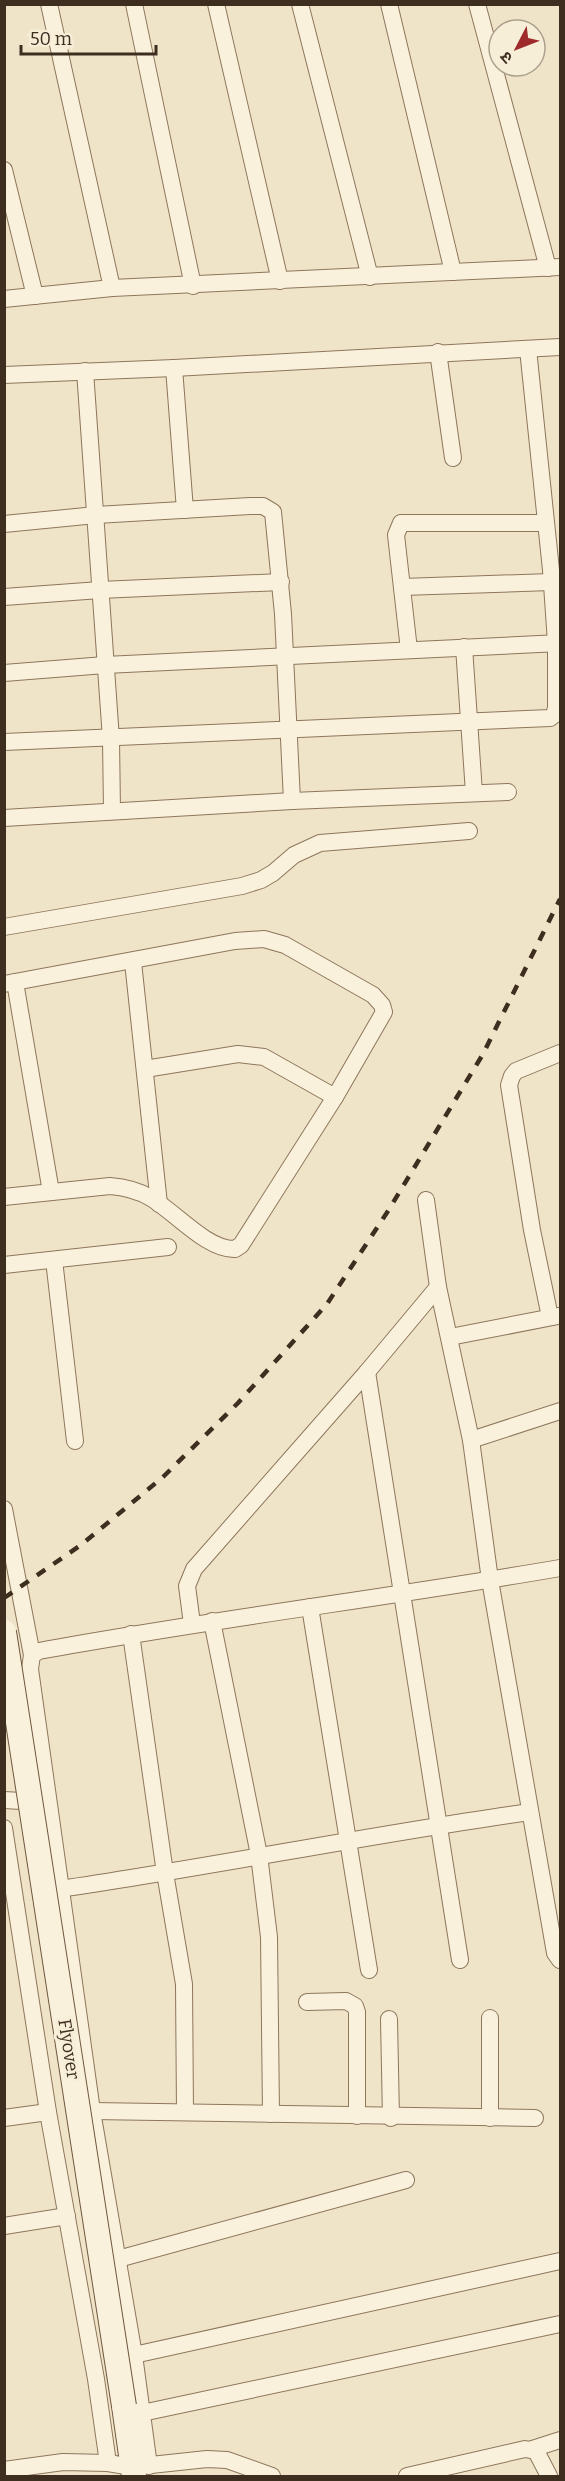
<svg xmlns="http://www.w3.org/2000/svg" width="565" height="2481" font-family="Bitter,'Noto Sans Devanagari',serif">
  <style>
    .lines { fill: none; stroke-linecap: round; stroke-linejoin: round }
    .minor-casing { stroke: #8d765c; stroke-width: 18 }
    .secondary-casing { stroke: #6f573f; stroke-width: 26 }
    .minor { stroke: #faf1dc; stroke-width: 16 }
    .secondary { stroke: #faf1dc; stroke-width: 24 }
    .rail { stroke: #3d2e20; stroke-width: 4.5; stroke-dasharray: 10 10; stroke-linecap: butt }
    .secondary-bridge-casing { stroke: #6f573f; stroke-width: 26; stroke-linecap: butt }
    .secondary-bridge { stroke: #faf1dc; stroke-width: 24 }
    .labels { text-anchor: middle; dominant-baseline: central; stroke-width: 6; stroke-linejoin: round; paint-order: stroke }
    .street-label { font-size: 18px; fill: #3d2e20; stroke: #f7eed8 }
  </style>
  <rect width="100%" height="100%" fill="#f0e4c8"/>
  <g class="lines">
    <g class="minor-casing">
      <g id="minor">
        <path d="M 49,4 L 112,288"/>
        <path d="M 134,4 L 193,286"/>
        <path d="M 216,4 L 280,281"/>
        <path d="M 300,4 L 370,277"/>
        <path d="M 389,4 L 453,272"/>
        <path d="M 477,4 L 548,268"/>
        <path d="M 4,170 L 35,296"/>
        <path d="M 4,299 L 112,288 L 560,267"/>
        <path d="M 438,352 L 453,458"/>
        <path d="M 174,368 L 185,510"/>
        <path d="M 85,371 L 111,739 L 112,811"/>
        <path d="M 4,375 L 174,368 L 560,347"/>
        <path d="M 4,524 L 96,515 L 250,506 L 263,506 L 273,512 L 283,614 L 292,801"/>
        <path d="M 402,587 L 551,582"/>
        <path d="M 4,597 L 100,590 L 281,582"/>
        <path d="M 464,647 L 474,793"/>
        <path d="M 409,650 L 396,535 L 401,523 L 545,523"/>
        <path d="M 4,673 L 105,665 L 560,643"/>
        <path d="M 4,742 L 550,718 L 554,715 L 556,708 L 556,643 L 551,570 L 528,349"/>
        <path d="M 4,818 L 292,801 L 508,792"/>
        <path d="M 4,927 L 242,886 L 261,880 L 273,873 L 294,855 L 320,843 L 469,831"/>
        <path d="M 133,962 L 159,1204"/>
        <path d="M 15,982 L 51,1192"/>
        <path d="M 4,984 L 235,941 L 264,939 L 285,945 L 373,995 L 382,1005 L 384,1012 L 335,1097 L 241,1245 L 235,1249 C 207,1250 175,1212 151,1198 C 139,1191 124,1187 110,1186 L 4,1197"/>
        <path d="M 145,1069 L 238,1054 L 264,1057 L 335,1097"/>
        <path d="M 426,1200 L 438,1287 L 471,1440 L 490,1580 L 555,1953 L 560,1960"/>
        <path d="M 54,1260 L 75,1441"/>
        <path d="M 4,1265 L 168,1247"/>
        <path d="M 550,1317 L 532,1230 L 509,1085 L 512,1076 L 516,1071 L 560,1053"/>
        <path d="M 450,1337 L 558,1316"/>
        <path d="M 367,1372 L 460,1960"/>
        <path d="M 471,1440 L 560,1411"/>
        <path d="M 4,1509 L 32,1655"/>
        <path d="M 310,1607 L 369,1970"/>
        <path d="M 212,1621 L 259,1855 L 269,1937 L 271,2114"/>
        <path d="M 192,1624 L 187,1586 L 194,1569 L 367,1372 L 438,1287"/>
        <path d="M 131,1634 L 165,1873 L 184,1984 L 185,2112"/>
        <path d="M 4,1800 L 40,1802"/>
        <path d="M 4,1828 L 48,2112 L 96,2379 L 108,2463"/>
        <path d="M 60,1889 C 217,1866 373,1834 530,1812"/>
        <path d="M 307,2002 L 346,2001 L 355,2006 L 357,2012 L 357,2116"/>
        <path d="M 490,2018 L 490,2118"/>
        <path d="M 389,2019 L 391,2118"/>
        <path d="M 92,2111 L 535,2118"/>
        <path d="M 4,2118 L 48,2112"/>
        <path d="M 4,2226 L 67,2216"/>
        <path d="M 118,2259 L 406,2180"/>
        <path d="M 134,2355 L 560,2261"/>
        <path d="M 142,2413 L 560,2324"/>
        <path d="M 532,2449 L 560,2440"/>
        <path d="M 149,2466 L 134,2355 L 92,2111 L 30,1669 L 32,1655 L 39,1651 C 212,1619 387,1598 560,1568"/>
        <path d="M 4,2470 L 63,2462 L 108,2463 L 132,2467 L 207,2459 L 227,2460 L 272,2476"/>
        <path d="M 407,2476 L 525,2449 L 536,2451 L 549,2476"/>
      </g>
    </g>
    <g class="secondary-casing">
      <path id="secondary" d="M 124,2406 L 134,2476"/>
    </g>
    <use href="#minor" class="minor"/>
    <use href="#secondary" class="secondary"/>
    <path class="rail" d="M 4,1598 L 81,1545 L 163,1477 L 238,1403 L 327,1304 L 388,1211 L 483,1054 L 560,899"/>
    <g class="secondary-bridge-casing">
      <path id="secondary-bridge" d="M 4,1632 L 124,2406"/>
    </g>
    <use href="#secondary-bridge" class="secondary-bridge"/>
  </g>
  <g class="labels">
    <g class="street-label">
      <text transform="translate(69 2049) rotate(81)">Flyover</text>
    </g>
  </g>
  <rect width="565" height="2481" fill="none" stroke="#3d2e20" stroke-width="12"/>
  <g transform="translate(517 48) rotate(228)"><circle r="28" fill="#f7eed8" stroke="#ada18e" stroke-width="1.5"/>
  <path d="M0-4.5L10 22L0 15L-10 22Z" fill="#9e2a2b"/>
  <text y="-9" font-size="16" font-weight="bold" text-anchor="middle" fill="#3d2e20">उ</text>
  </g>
  <path d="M21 45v9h135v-9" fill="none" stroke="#3d2e20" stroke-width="3"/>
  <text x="30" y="45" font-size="18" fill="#3d2e20" stroke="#f7eed8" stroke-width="4.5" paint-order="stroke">50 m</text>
</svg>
